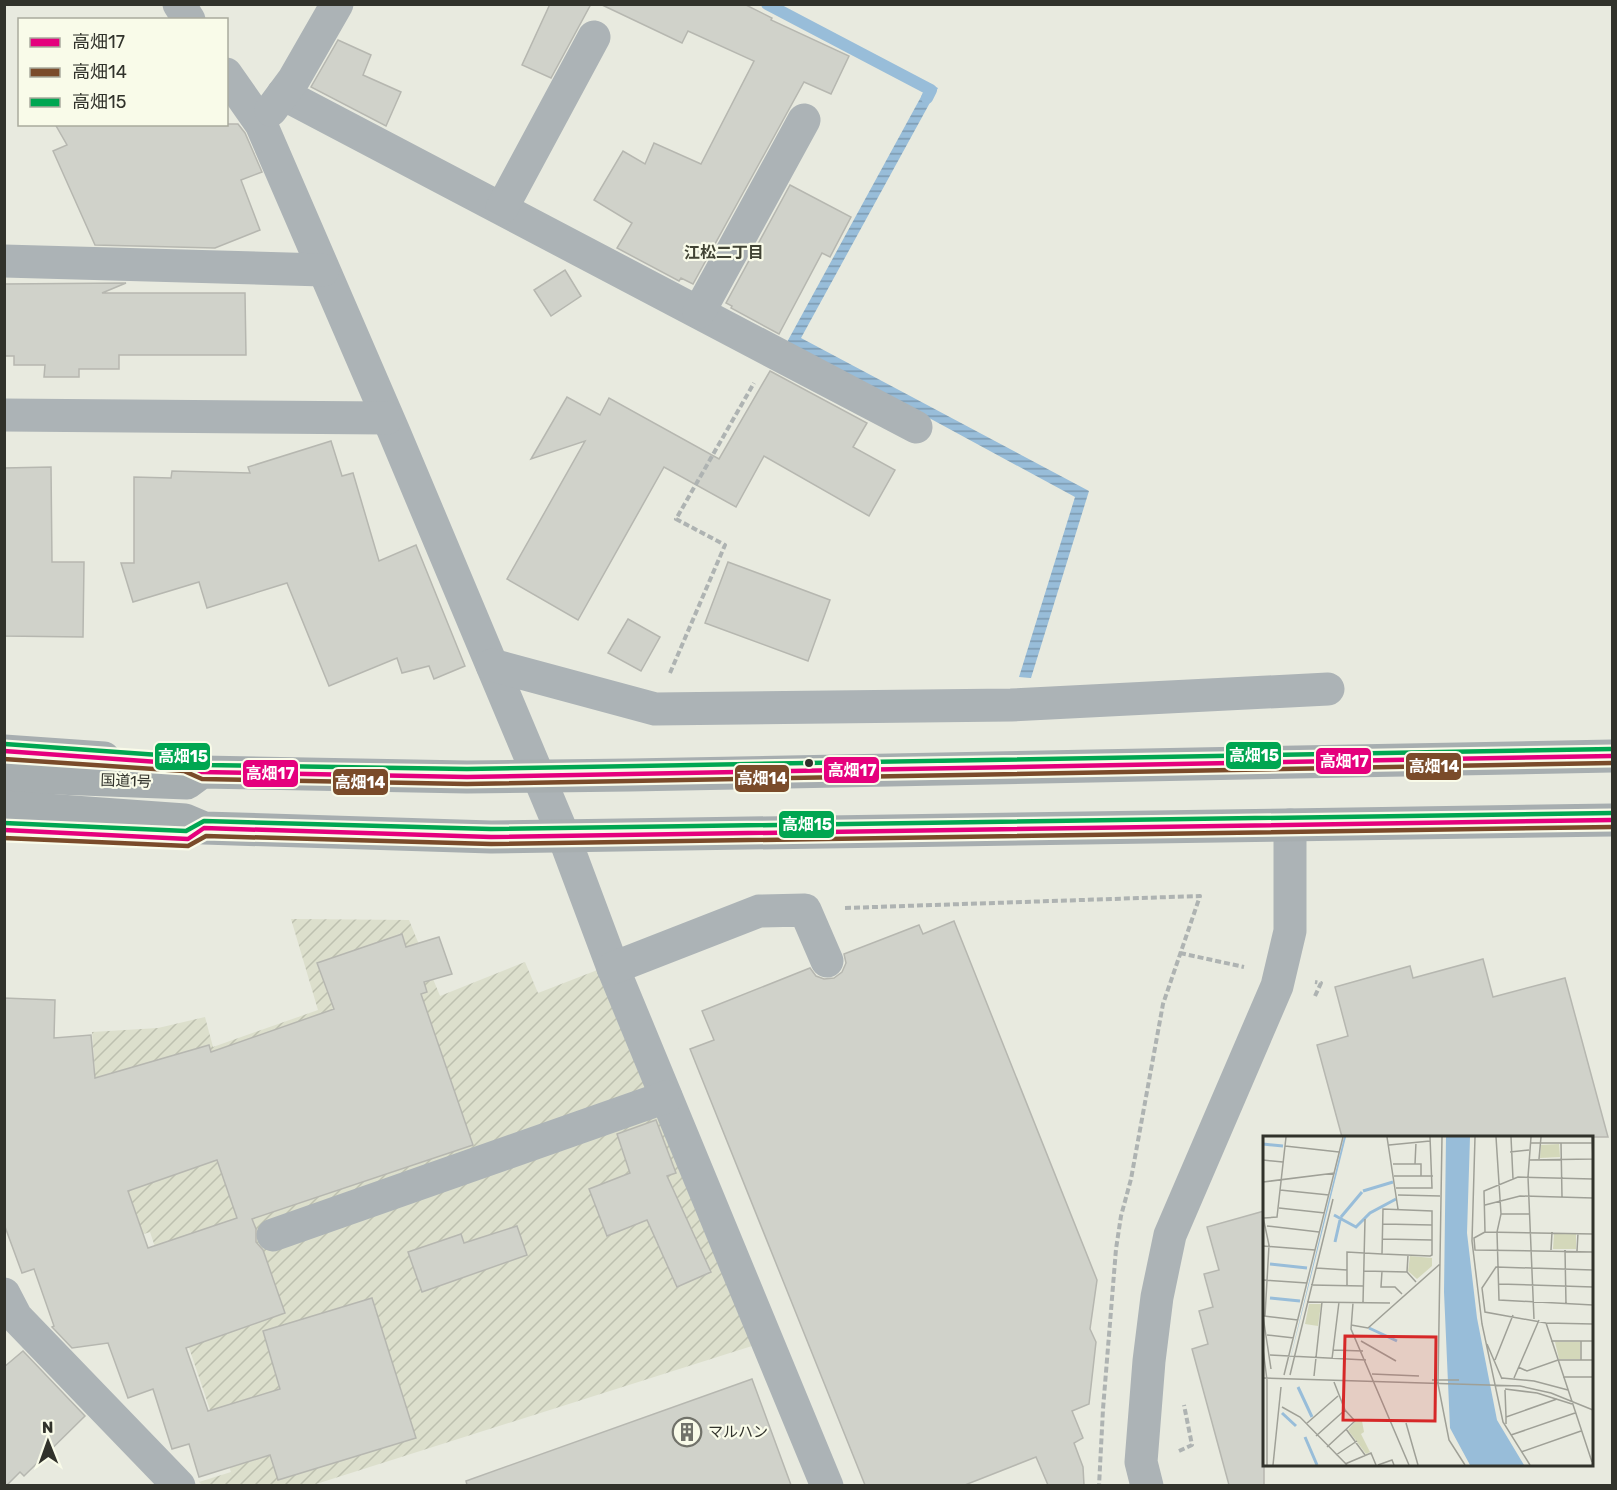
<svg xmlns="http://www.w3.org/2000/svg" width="1617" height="1490" font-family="Rubik,'Noto Sans JP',sans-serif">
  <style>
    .industrial { fill: url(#industrial-furrows) }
    .water { fill: url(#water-rules) }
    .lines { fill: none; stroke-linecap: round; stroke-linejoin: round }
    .stream { stroke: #98bdd9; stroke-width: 12 }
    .building { fill: #d0d2ca; stroke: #b6b7b0; stroke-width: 1.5; fill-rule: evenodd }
    .path { stroke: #aeb3b2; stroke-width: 4; stroke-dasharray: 6 3; stroke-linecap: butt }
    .minor { stroke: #acb3b6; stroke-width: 33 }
    .highway { stroke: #a7aeb0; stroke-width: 33 }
    .bus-1-casing { stroke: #f9fbe9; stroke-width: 9 }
    .bus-2-casing { stroke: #f9fbe9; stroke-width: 9 }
    .bus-3-casing { stroke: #f9fbe9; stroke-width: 9 }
    .bus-1 { stroke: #e5007d; stroke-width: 4.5 }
    .bus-2 { stroke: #7a4b2a; stroke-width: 4.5 }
    .bus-3 { stroke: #00a651; stroke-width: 4.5 }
    .bus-dot { fill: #31322b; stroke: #f9fbe9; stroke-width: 2 }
    .labels { text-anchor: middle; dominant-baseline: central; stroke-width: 4.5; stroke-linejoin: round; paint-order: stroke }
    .street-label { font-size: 15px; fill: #31322b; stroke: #f9fbe9 }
    .poi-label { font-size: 15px; fill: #31322b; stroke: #f9fbe9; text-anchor: start }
    .neighbourhood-label { font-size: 16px; font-weight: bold; fill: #414334; stroke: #f9fbe9 }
    .inset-river { fill: none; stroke: #98bdd9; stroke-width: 3 }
    .inset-road { fill: none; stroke: #9fa097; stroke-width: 1.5 }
    .view { fill: #d62828; fill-opacity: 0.15; stroke: #d62828; stroke-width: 3 }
    .inset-edge { fill: none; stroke: #31322b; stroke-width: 3 }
    .line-badge { stroke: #f9fbe9; stroke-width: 2 }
    .badge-label { font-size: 16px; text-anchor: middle; font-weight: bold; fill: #fff }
  </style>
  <defs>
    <pattern id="industrial-furrows" width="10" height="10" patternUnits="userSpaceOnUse" patternTransform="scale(1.5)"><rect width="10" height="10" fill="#dcdfcc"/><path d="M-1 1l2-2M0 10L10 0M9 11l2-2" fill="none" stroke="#bdc0af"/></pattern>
    <pattern id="water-rules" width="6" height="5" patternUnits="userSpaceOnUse" patternTransform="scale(1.5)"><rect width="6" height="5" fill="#98bdd9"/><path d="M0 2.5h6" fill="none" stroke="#7d9ab0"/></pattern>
  </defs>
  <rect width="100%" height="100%" fill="#e8eadf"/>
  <path class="industrial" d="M 291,919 L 409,920 L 440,996 L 525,962 L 538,993 L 600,969 L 752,1346 L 313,1485 L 202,1485 L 199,1482 L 231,1472 L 150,1232 L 138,1236 L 86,1074 L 95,1072 L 92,1032 L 158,1028 L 205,1017 L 213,1047 L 318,1010 Z"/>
  <path class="water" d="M 928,84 L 938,88 L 801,338 L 1089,491 L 1031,678 L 1019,677 L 1075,497 L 931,419 L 786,344 Z"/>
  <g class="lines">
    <path class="stream" d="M 767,4 L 927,88 L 931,90 L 927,98"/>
  </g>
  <g class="building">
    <path d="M 550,4 L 591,4 L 551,78 L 522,65 Z"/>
    <path d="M 600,4 L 744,4 L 772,18 L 771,20 L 849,56 L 831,94 L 804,82 L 693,284 L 681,278 L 679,281 L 617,248 L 632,223 L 594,200 L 623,151 L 645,164 L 654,143 L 701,164 L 754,61 L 688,31 L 682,43 Z"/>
    <path d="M 338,40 L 371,55 L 363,75 L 401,92 L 386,126 L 311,87 Z"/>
    <path d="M 55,124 L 238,124 L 245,133 L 262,172 L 241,180 L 260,230 L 215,248 L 95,245 L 53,151 L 67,145 Z"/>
    <path d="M 790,185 L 851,217 L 830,257 L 822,253 L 779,334 L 731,308 L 732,306 L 726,303 Z"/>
    <path d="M 565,270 L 581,296 L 551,316 L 534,290 Z"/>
    <path d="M 126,283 L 102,293 L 245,293 L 246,355 L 119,355 L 119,369 L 79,369 L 79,377 L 44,377 L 45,365 L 14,365 L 14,356 L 4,356 L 4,284 Z"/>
    <path d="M 770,371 L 867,423 L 853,447 L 895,470 L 869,516 L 764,456 L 736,507 L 664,467 L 578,620 L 507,579 L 585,441 L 531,459 L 567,397 L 600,415 L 609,398 L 719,459 Z"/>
    <path d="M 331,441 L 342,476 L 353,473 L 379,561 L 416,545 L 465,666 L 434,679 L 429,666 L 402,673 L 397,658 L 329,686 L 287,583 L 207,608 L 199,582 L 133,602 L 121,563 L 134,563 L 134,477 L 171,478 L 172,471 L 250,473 L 248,467 Z"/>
    <path d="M 51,467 L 52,562 L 84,562 L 83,637 L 4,636 L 4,468 Z"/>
    <path d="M 728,562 L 830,600 L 808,661 L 705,623 Z"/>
    <path d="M 628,619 L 660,637 L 641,671 L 608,653 Z"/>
    <path d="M 954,921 L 1097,1280 L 1090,1329 L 1096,1342 L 1089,1404 L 1072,1411 L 1083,1438 L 1074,1443 L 1083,1467 L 1084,1485 L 1048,1485 L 1036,1457 L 965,1485 L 865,1485 L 690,1049 L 714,1040 L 702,1011 L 810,968 L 816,976 L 824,979 L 834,978 L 842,972 L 846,963 L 844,954 L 919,925 L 923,934 Z"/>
    <path d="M 402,934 L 406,947 L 439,937 L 452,974 L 424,982 L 427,992 L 421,994 L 473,1145 L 252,1219 L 256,1229 L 256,1242 L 263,1250 L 285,1313 L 186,1348 L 208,1411 L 280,1389 L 263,1331 L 372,1298 L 416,1438 L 278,1480 L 270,1455 L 199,1477 L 189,1444 L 172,1449 L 153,1389 L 128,1398 L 108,1343 L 72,1348 L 52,1327 L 54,1326 L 34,1269 L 22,1273 L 4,1224 L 4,998 L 55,1000 L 54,1038 L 91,1035 L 95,1078 L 209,1045 L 211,1052 L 334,1009 L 317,963 ZM 217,1160 L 237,1218 L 148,1248 L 128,1191 Z"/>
    <path d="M 1483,959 L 1493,997 L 1565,978 L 1608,1137 L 1342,1137 L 1317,1045 L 1348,1036 L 1335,987 L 1410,966 L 1413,978 Z"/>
    <path d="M 656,1120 L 676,1173 L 667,1176 L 711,1272 L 677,1287 L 647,1220 L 607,1236 L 589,1189 L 630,1173 L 617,1134 Z"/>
    <path d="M 1264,1211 L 1264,1485 L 1229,1485 L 1192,1349 L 1208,1344 L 1199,1311 L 1213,1307 L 1204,1274 L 1219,1270 L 1207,1227 Z"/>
    <path d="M 517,1226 L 527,1255 L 422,1292 L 408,1252 L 461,1234 L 464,1243 Z"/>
    <path d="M 23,1351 L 85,1416 L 24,1476 L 20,1472 L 7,1485 L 4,1485 L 4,1367 Z"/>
    <path d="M 752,1379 L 791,1485 L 467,1485 L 466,1481 Z"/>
  </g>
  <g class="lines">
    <g class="path">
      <path d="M 670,673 L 725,545 L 676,519 L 754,383"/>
      <path d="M 845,908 L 1200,896 L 1163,1004 L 1131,1179 L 1121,1216 L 1116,1249 L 1103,1409 L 1099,1486"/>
      <path d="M 1180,953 L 1244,967"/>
      <path d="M 1315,996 L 1321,983 L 1315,982"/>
      <path d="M 1179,1451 L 1192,1445 L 1184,1405"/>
    </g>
    <g class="minor">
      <path d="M 179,4 L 189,20"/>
      <path d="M 226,74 L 261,124 L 394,432 L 564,837 L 613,968 L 827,1486"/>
      <path d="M 283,94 L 916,427"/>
      <path d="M 271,110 L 294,79 L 337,4"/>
      <path d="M 502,208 L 594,37"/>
      <path d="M 4,261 L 323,270"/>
      <path d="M 699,312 L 804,120"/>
      <path d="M 4,415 L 387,418"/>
      <path d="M 492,665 L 655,709 L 1011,705 L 1328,689"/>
      <path d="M 613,968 L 759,911 L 805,910 L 827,961"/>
      <path d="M 273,1235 L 666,1097"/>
      <path d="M 4,1294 L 16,1317 L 179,1486"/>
      <path d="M 1147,1486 L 1141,1462 L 1149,1361 L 1157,1297 L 1170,1235 L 1277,986 L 1290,931 L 1290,825"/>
    </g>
    <g class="highway">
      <path d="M 4,751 L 104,758"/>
      <path d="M 4,776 L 187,783 L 202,772 L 467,777 L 630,775 L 1612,756"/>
      <path d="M 4,807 L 185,820 L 204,828 L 491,837 L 1612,820"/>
    </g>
    <g class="bus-1-casing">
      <g id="bus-1">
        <path d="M 4,751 L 186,764 L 202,772 L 467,777 L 1612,756"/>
        <path d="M 4,830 L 188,839 L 204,828 L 491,837 L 1612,820"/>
      </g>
    </g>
    <g class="bus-2-casing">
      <g id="bus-2">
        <path d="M 4,759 L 184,771 L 202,779 L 467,784 L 1612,763"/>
        <path d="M 4,838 L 188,846 L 206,836 L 491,844 L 1612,827"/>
      </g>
    </g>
    <g class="bus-3-casing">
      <g id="bus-3">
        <path d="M 5,744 L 187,757 L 204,765 L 467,769 L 1612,749"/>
        <path d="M 4,823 L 186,831 L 204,821 L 491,829 L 1612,813"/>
      </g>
    </g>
    <use href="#bus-1" class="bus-1"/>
    <use href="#bus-2" class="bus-2"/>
    <use href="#bus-3" class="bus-3"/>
  </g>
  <defs>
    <g id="building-ring" transform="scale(1.5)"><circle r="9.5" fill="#f9fbe9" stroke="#71726a" stroke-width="1.5"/><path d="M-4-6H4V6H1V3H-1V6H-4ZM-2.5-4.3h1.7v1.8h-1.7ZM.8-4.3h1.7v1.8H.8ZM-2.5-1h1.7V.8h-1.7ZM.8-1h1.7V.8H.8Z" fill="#71726a"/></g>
  </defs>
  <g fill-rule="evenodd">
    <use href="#building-ring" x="687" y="1432"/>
  </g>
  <circle class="bus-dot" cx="809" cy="763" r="5"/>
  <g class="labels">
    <g class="street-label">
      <text transform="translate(126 781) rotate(2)">国道1号</text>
    </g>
    <g class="poi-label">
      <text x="708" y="1432">マルハン</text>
    </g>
    <g class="neighbourhood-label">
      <text x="724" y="252">江松二丁目</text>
    </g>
  </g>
  <g transform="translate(1263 1136)">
    <rect width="330" height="330" fill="#e8eadf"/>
    <path d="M 278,9 L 296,8 L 297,21 L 277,22 ZM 291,98 L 313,98 L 313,113 L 290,113 ZM 147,120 L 169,122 L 169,130 L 154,143 L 145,135 ZM 46,168 L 58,168 L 55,190 L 42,188 ZM 317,206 L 317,223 L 296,223 L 292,206 ZM 93,285 L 99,285 L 101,296 L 98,298 L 107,316 L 103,318 L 85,294 Z" fill="#d4d8ba"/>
    <path d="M 81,1 L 83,1 L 24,236 ZM 183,1 L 207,1 L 204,97 L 214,182 L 234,284 L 261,329 L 207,329 L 187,292 L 181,156 Z" fill="#98bdd9"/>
    <path class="inset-river" d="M 0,8 L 20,10M 100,55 L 130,46M 71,79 L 93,91 L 107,77 L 133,63M 78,81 L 99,56M 72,106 L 77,84M 7,128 L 44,132M 7,162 L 37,165M 106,192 L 134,205M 35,251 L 49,281M 19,277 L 33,290M 42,301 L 54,329"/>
    <path class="inset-road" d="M 124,1 L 135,73M 179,1 L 175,248 L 186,304 L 202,329M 212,1 L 209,105 L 219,188 L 240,286 L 267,329M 233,1 L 238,78 L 234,96 L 236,164 L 330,169M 248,1 L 250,43M 268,1 L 265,41 L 271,183M 329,1 L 330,23M 267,7 L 330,7M 298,7 L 299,61M 126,9 L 167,5M 22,10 L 76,16M 247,16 L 266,14M 276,23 L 278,1M 0,24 L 20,26M 266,24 L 330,23M 130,28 L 158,28 L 158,40M 152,28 L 153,6M 131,40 L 170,40M 330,43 L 255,41 L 221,55 L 222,96 L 330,98M 0,46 L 72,37M 133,52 L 169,52 L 167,1M 17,54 L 66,59M 135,59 L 177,60M 222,69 L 257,60 L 330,62M 16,72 L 62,77M 238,78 L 266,78M 0,81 L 6,109 L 2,180M 1,82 L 14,81 L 23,1M 120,88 L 169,89M 4,90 L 56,96M 222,96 L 211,102 L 212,114 L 330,116M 120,103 L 169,104M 0,110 L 52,114M 288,114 L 289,96M 302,114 L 303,168M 314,115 L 315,97M 145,119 L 144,136 L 153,146M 53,132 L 84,134M 330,134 L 233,131 L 219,152 L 222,176 L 283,187 L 330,188M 101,135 L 144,136M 119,135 L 118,151 L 132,151 L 139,158M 0,144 L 44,147M 236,148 L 330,151M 48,149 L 100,150M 84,150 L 84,116 L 101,117 L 119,118 L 167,120 L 169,119 L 169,75 L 120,73 L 119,118M 44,166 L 127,167M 90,167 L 88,193 L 146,329M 100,167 L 102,83M 0,180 L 8,233M 1,180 L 35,184M 283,187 L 329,326M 88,189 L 105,192 L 177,128M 4,199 L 31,202M 98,205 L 133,225M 288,205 L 330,205M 224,208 L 239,243M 0,213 L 4,244 L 4,329M 70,214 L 100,215M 7,219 L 103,224M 69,223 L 76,166M 232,224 L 250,179M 318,224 L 318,205M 255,231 L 264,235 L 295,224 L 330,224M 109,238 L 156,240M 21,239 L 80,1M 27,239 L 70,63M 51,240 L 59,166M 300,241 L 330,241M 0,242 L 257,250 L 288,257 L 330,274M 239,242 L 271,245 L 305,254M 251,242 L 276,184M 169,244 L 196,244M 242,253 L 274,257 L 309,268M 242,254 L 243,281M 19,271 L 37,281 L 84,329M 143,287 L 155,329M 43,288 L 75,260M 243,288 L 243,281 L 294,263M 83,293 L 102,319M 248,299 L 312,277M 53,300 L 82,274M 64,311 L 92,285 L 82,274 L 71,246M 258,316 L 318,295M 73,319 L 94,305M 82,328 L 108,317 L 113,329M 10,329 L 18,251M 115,329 L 129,324 L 131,329"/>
    <path class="view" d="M 82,200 L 173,201 L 172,285 L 80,284 Z"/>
    <rect width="330" height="330" class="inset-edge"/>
  </g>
  <g class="line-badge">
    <rect x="1225" y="741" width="57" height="29" rx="6" fill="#00a651"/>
    <rect x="154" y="742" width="57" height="29" rx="6" fill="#00a651"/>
    <rect x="1315" y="747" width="57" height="28" rx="6" fill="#e5007d"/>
    <rect x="1405" y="752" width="57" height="29" rx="6" fill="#7a4b2a"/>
    <rect x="823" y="756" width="57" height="28" rx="6" fill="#e5007d"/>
    <rect x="242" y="759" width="57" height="29" rx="6" fill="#e5007d"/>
    <rect x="734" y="764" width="56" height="29" rx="6" fill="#7a4b2a"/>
    <rect x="332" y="768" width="57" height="28" rx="6" fill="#7a4b2a"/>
    <rect x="778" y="810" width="57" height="29" rx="6" fill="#00a651"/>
  </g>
  <g class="badge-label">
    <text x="1254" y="761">高畑15</text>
    <text x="183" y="762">高畑15</text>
    <text x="1344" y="767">高畑17</text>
    <text x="1434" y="772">高畑14</text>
    <text x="852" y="776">高畑17</text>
    <text x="270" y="779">高畑17</text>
    <text x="762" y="784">高畑14</text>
    <text x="360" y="788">高畑14</text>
    <text x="807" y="830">高畑15</text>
  </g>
  <rect width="1617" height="1490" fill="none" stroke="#31322b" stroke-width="12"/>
  <rect x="18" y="18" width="210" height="108" fill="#f9fbe9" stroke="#a9ab9d" stroke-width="1.5"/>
  <rect x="30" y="38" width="30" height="9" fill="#e5007d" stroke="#a9ab9d" stroke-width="1.5"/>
  <text x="72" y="48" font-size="18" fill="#31322b">高畑17</text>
  <rect x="30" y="68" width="30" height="9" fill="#7a4b2a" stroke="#a9ab9d" stroke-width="1.5"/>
  <text x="72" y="78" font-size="18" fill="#31322b">高畑14</text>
  <rect x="30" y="98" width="30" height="9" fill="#00a651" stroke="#a9ab9d" stroke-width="1.5"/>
  <text x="72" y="108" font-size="18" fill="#31322b">高畑15</text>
  <g transform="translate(48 1442) rotate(359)" stroke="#f9fbe9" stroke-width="4.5" paint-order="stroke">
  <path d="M0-4.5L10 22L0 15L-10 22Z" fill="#31322b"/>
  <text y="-9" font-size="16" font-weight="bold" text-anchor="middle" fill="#31322b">N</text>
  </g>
</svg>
